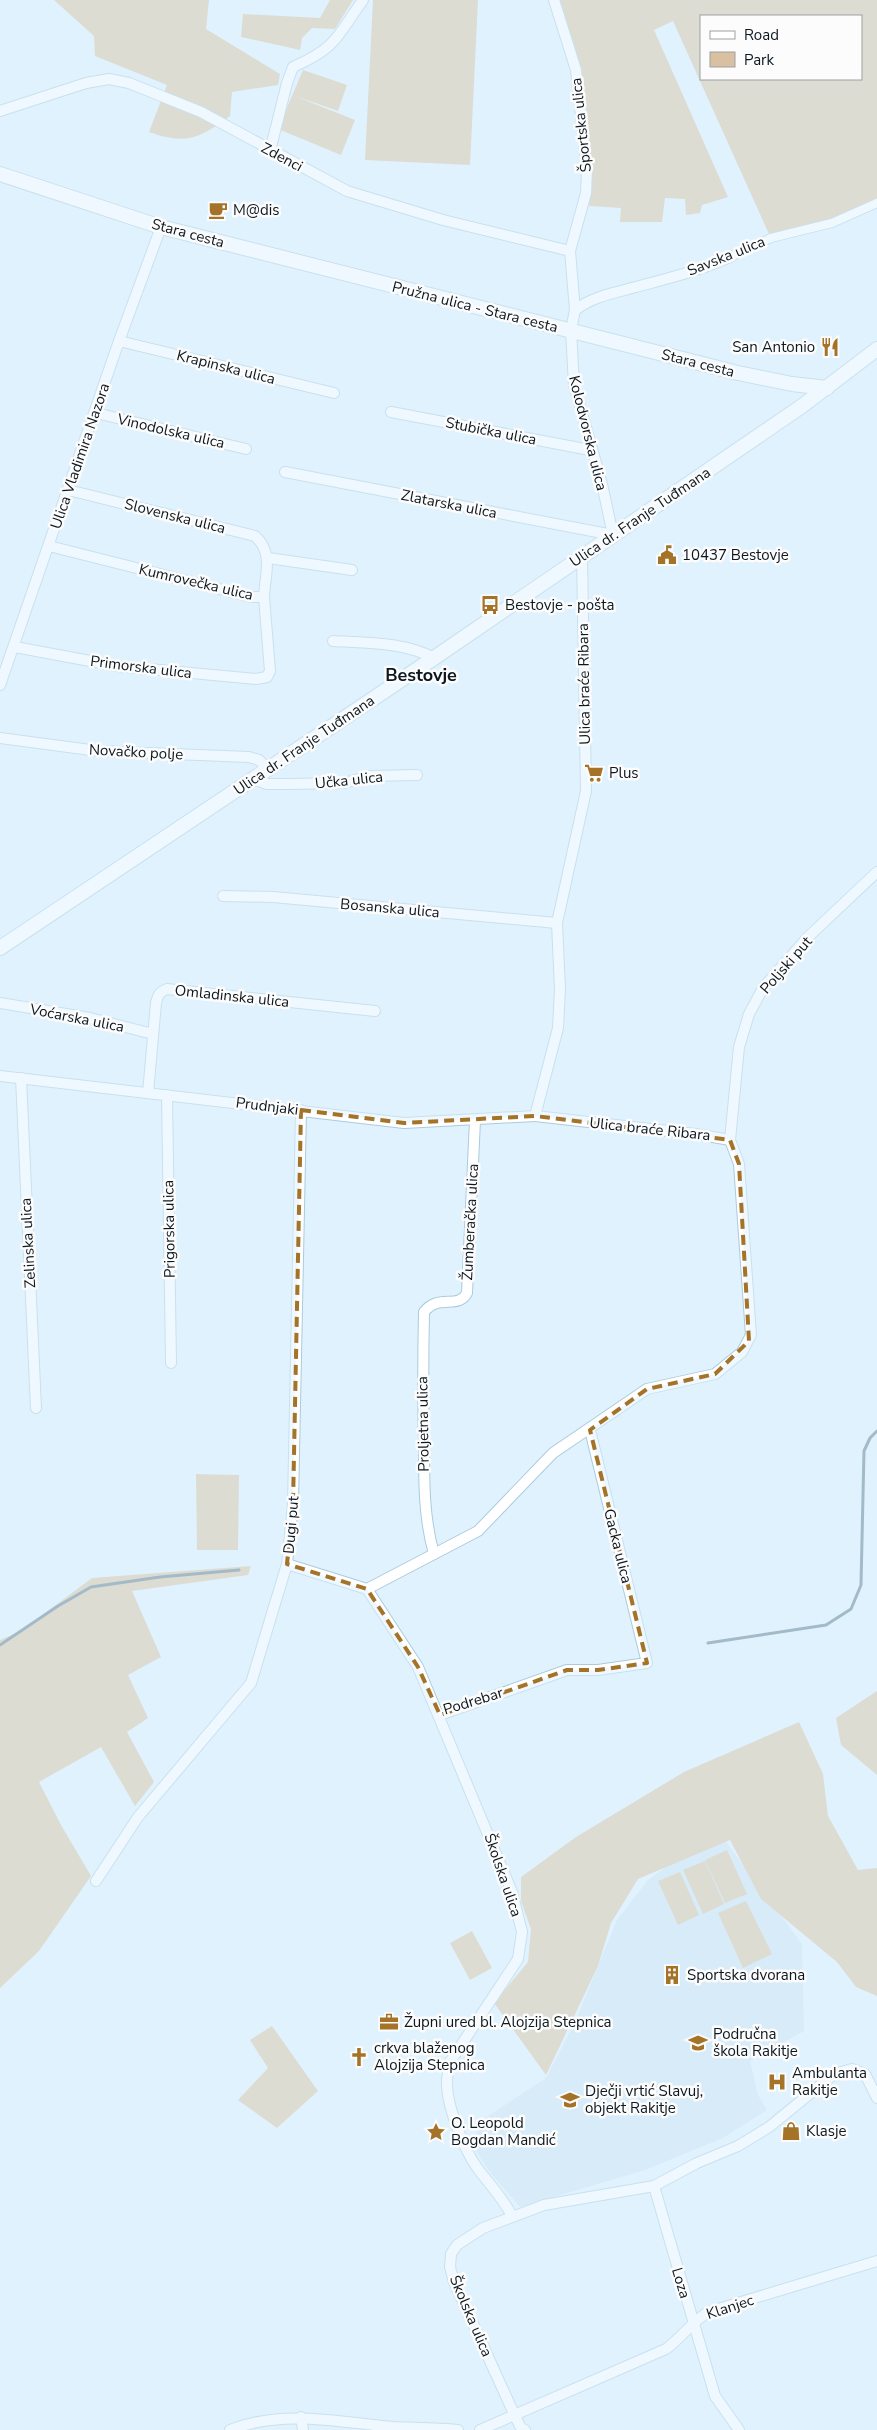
<svg xmlns="http://www.w3.org/2000/svg" width="877" height="2430" font-family="'Nunito Sans',sans-serif">
  <style>
    .built { fill: #cce3f1 }
    .green { fill: #d9c0a0; fill-rule: evenodd }
    .lines { fill: none; stroke-linecap: round; stroke-linejoin: round }
    .stream { stroke: #597688; stroke-width: 3 }
    .pedestrian-casing { stroke: #accbdd; stroke-width: 10 }
    .minor-casing { stroke: #accbdd; stroke-width: 12 }
    .secondary-casing { stroke: #accbdd; stroke-width: 16 }
    .pedestrian { stroke: #fff; stroke-width: 8 }
    .minor { stroke: #fff; stroke-width: 10 }
    .secondary { stroke: #fff; stroke-width: 14 }
    .marked { fill: none; stroke: #a47328; stroke-width: 4; stroke-dasharray: 10 6; stroke-linejoin: round }
    .labels { text-anchor: middle; dominant-baseline: central; stroke-width: 5; stroke-linejoin: round; paint-order: stroke }
    .street-label { font-size: 15px; fill: #0c171e; stroke: #fcfcfc }
    .poi-label { font-size: 15px; fill: #0c171e; stroke: #fcfcfc; text-anchor: start }
    .quarter-label { font-size: 18px; font-weight: bold; fill: #0c171e; stroke: #fcfcfc }
  </style>
  <rect width="100%" height="100%" fill="#e0f2fe"/>
  <path class="built" d="M 717,1830 L 802,1944 L 804,2031 L 750,2061 L 758,2095 L 767,2110 L 723,2138 L 645,2170 L 520,2207 L 489,2171 L 473,2146 L 479,2122 L 546,2078 L 575,2022 L 617,1920 L 648,1880 Z"/>
  <g class="green">
    <path d="M 54,0 L 209,0 L 206,29 L 280,74 L 278,85 L 232,92 L 230,116 C 199,139 186,145 149,132 L 167,85 L 95,56 L 94,36 Z"/>
    <path d="M 330,0 L 353,0 L 335,29 L 312,28 L 302,38 L 300,50 L 241,37 L 243,14 L 320,18 Z"/>
    <path d="M 373,0 L 478,0 L 470,165 L 365,160 Z"/>
    <path d="M 558,0 L 877,0 L 877,198 L 831,220 L 769,234 L 673,21 L 654,30 L 728,197 L 702,205 L 700,213 L 686,215 L 685,199 L 665,198 L 662,222 L 620,222 L 621,208 L 589,206 C 594,170 588,106 580,70 C 575,47 566,23 558,0 ZM 701,16 L 861,16 L 861,79 L 701,79 Z"/>
    <path d="M 303,70 L 347,85 L 338,111 L 295,96 L 355,120 L 341,155 L 278,129 Z"/>
    <path d="M 196,1474 L 239,1475 L 238,1550 L 197,1550 Z"/>
    <path d="M 251,1566 L 248,1575 L 132,1591 L 161,1657 L 128,1675 L 148,1718 L 127,1732 L 154,1782 L 135,1806 L 101,1747 L 39,1782 L 61,1825 L 91,1876 L 39,1951 L 0,1988 L 0,1640 L 21,1631 L 92,1578 Z"/>
    <path d="M 877,1691 L 877,1775 L 841,1745 L 836,1718 Z"/>
    <path d="M 799,1722 L 823,1774 L 828,1816 L 858,1870 L 877,1868 L 877,1996 L 856,1987 L 837,1962 L 761,1899 L 730,1840 L 638,1879 L 611,1923 L 598,1966 L 546,2075 L 494,2003 L 528,1962 L 531,1929 L 521,1901 L 521,1877 L 576,1837 L 684,1772 Z"/>
    <path d="M 727,1850 L 747,1894 L 725,1903 L 705,1860 Z"/>
    <path d="M 705,1861 L 724,1904 L 703,1914 L 683,1870 Z"/>
    <path d="M 680,1872 L 699,1915 L 678,1925 L 658,1881 Z"/>
    <path d="M 746,1901 L 772,1954 L 743,1968 L 718,1913 Z"/>
    <path d="M 472,1931 L 492,1968 L 470,1980 L 450,1943 Z"/>
    <path d="M 272,2026 L 318,2091 L 277,2128 L 238,2100 L 268,2068 L 250,2040 Z"/>
  </g>
  <g class="lines">
    <g class="stream">
      <path d="M 708,1643 L 826,1625 L 851,1609 L 861,1585 L 864,1451 L 870,1438 L 877,1431"/>
      <path d="M 0,1645 L 58,1606 L 91,1587 L 160,1577 L 239,1570"/>
    </g>
    <g class="pedestrian-casing">
      <path id="pedestrian" d="M 732,256 L 771,238 L 832,223 L 877,203"/>
    </g>
    <g class="minor-casing">
      <g id="minor">
        <path d="M 0,111 L 86,83 L 109,79 L 129,83 L 201,112 L 347,191 L 443,220 L 570,251"/>
        <path d="M 270,151 L 287,83 L 293,67 C 337,48 337,36 363,0"/>
        <path d="M 575,310 C 594,296 614,293 636,287 C 669,278 702,270 732,256"/>
        <path d="M 119,341 L 334,393"/>
        <path d="M 391,412 L 590,450"/>
        <path d="M 96,413 L 246,449"/>
        <path d="M 285,472 L 613,535 L 602,484 L 574,385 L 571,330 L 575,310 L 570,251 L 586,193 L 587,169 L 576,70 L 554,0"/>
        <path d="M 68,490 L 255,536 C 274,553 265,574 264,597"/>
        <path d="M 582,556 L 586,791 L 557,923 L 560,989 L 558,1028 L 535,1116 L 696,1134 L 730,1140"/>
        <path d="M 268,558 L 352,570"/>
        <path d="M 333,641 C 367,643 404,642 434,658"/>
        <path d="M 15,647 L 117,666 L 256,679 L 267,677 L 270,671 L 264,597 L 251,597 L 49,546"/>
        <path d="M 0,685 L 119,341 L 161,227"/>
        <path d="M 0,738 L 98,751 L 249,757 L 259,760 L 268,769"/>
        <path d="M 253,779 L 267,784 L 288,784 L 344,783 L 370,776 L 417,775"/>
        <path d="M 223,896 L 273,897 L 557,923"/>
        <path d="M 0,1003 L 90,1018 L 153,1034"/>
        <path d="M 0,1076 L 404,1123 L 535,1116"/>
        <path d="M 21,1078 L 36,1408"/>
        <path d="M 148,1093 L 156,1003 C 158,995 159,992 167,989 L 375,1011"/>
        <path d="M 167,1095 L 171,1363"/>
        <path d="M 434,1554 C 424,1519 424,1483 424,1447 C 423,1402 423,1357 424,1312 C 439,1293 458,1310 467,1293 L 475,1120"/>
        <path d="M 287,1564 L 367,1589 L 478,1531 L 553,1453 L 647,1389 L 715,1374 L 742,1352 L 751,1335 L 739,1164 L 730,1140 L 739,1047 L 749,1014 L 763,988 L 807,938 L 877,872"/>
        <path d="M 367,1589 L 418,1667 L 512,1892 L 522,1932 L 518,1959 L 450,2062 C 449,2068 447,2075 447,2081 C 446,2105 464,2150 478,2169 C 490,2185 503,2198 512,2216"/>
        <path d="M 440,1715 L 567,1670 L 598,1670 L 647,1663 L 590,1430"/>
        <path d="M 96,1881 L 138,1817 L 251,1683 L 287,1564 L 293,1504 L 301,1110"/>
        <path d="M 654,2186 L 715,2396 L 739,2430"/>
        <path d="M 301,2417 L 303,2430"/>
        <path d="M 230,2430 C 283,2409 339,2422 393,2427 C 415,2428 436,2428 458,2430"/>
        <path d="M 480,2430 L 666,2349 C 681,2338 692,2322 708,2312 L 877,2261"/>
        <path d="M 525,2430 L 521,2428 L 515,2416 L 454,2282 L 450,2267 L 451,2254 L 457,2245 L 483,2228 L 544,2205 L 654,2186 L 697,2163 L 738,2146 L 769,2127 L 834,2074 L 852,2069 L 865,2074 L 877,2098"/>
      </g>
    </g>
    <g class="secondary-casing">
      <g id="secondary">
        <path d="M 0,174 L 161,227 L 738,373 L 792,384 L 827,388"/>
        <path d="M 0,948 L 434,658 L 802,406 L 877,349"/>
      </g>
    </g>
    <use href="#pedestrian" class="pedestrian"/>
    <use href="#minor" class="minor"/>
    <use href="#secondary" class="secondary"/>
  </g>
  <path d="M0 0H877V2430H0ZM 301,1110 L 404,1123 L 535,1116 L 730,1140 L 739,1164 L 749,1341 L 715,1374 L 647,1389 L 590,1430 L 647,1663 L 598,1670 L 567,1670 L 440,1715 L 418,1667 L 367,1589 L 287,1564 L 293,1504 Z" fill="#e0f2fe" fill-opacity=".55" fill-rule="evenodd"/>
  <path class="marked" d="M 301,1110 L 404,1123 L 535,1116 L 730,1140 L 739,1164 L 749,1341 L 715,1374 L 647,1389 L 590,1430 L 647,1663 L 598,1670 L 567,1670 L 440,1715 L 418,1667 L 367,1589 L 287,1564 L 293,1504 Z"/>
  <defs>
    <g id="cafe-bare" transform="scale(1.5)"><path d="M-5.5-4.5H6V0H3Q3 3.5 0 3.5H-2.5Q-5.5 3.5-5.5 0ZM3-3.2v2h1.7v-2ZM-6 4.5H4V6H-6Z" fill="#a47328" stroke="#fcfcfc" stroke-width="2.5" paint-order="stroke"/></g>
    <g id="restaurant-bare" transform="scale(1.5)"><path d="M-5-6h1v4h1v-4h1v4h1v-4h1v5L-1.5 .5V6h-2V.5L-5-1ZM5-6V6H3V1.5H1.5Q1.5-4 5-6Z" fill="#a47328" stroke="#fcfcfc" stroke-width="2.5" paint-order="stroke"/></g>
    <g id="civic-bare" transform="scale(1.5)"><path d="M-.6-6.5H3V-4.5H.6V-3L4-1V1h2V6H-6V1h2V-1L-.6-3ZM-1.2 2.5V6h2.4V2.5Z" fill="#a47328" stroke="#fcfcfc" stroke-width="2.5" paint-order="stroke"/></g>
    <g id="bus-bare" transform="scale(1.5)"><path d="M-5-6H5V4H4V6H2V4H-2V6H-4V4H-5ZM-3.5-4V0h7V-4ZM-3.5 1.2v1.5H-2V1.2ZM2 1.2v1.5H3.5V1.2Z" fill="#a47328" stroke="#fcfcfc" stroke-width="2.5" paint-order="stroke"/></g>
    <g id="supermarket-bare" transform="scale(1.5)"><path d="M-6-5.5h2.5l.6 2H6L4.5 2H-2.5L-4.4-4H-6ZM-1.5 3.2a1.3 1.3 0 1 0 .1 0ZM3 3.2a1.3 1.3 0 1 0 .1 0Z" fill="#a47328" stroke="#fcfcfc" stroke-width="2.5" paint-order="stroke"/></g>
    <g id="building-bare" transform="scale(1.5)"><path d="M-4-6H4V6H1V3H-1V6H-4ZM-2.5-4.3h1.7v1.8h-1.7ZM.8-4.3h1.7v1.8H.8ZM-2.5-1h1.7V.8h-1.7ZM.8-1h1.7V.8H.8Z" fill="#a47328" stroke="#fcfcfc" stroke-width="2.5" paint-order="stroke"/></g>
    <g id="office-bare" transform="scale(1.5)"><path d="M-6-3h4V-5.5h4V-3h4V5H-6ZM-1-4.5V-3h2v-1.5ZM-6 0V1H6V0Z" fill="#a47328" stroke="#fcfcfc" stroke-width="2.5" paint-order="stroke"/></g>
    <g id="school-bare" transform="scale(1.5)"><path d="M0-5L7-2L0 1L-7-2ZM-4 1L0 2.5L4 1V4Q0 6-4 4Z" fill="#a47328" stroke="#fcfcfc" stroke-width="2.5" paint-order="stroke"/></g>
    <g id="church-bare" transform="scale(1.5)"><path d="M-1.2-6h2.4v3.5h3.3v2.4h-3.3V6h-2.4V-.1h-3.3v-2.4h3.3Z" fill="#a47328" stroke="#fcfcfc" stroke-width="2.5" paint-order="stroke"/></g>
    <g id="hospital-bare" transform="scale(1.5)"><path d="M-5-5h3v3.5h4V-5h3V5h-3V1.5h-4V5h-3Z" fill="#a47328" stroke="#fcfcfc" stroke-width="2.5" paint-order="stroke"/></g>
    <g id="shop-bare" transform="scale(1.5)"><path d="M-5-2.5h2.3a2.7 3.5 0 0 1 5.4 0H5L5.5 6h-11ZM-1.5-2.5h3a1.5 2.3 0 0 0-3 0Z" fill="#a47328" stroke="#fcfcfc" stroke-width="2.5" paint-order="stroke"/></g>
    <g id="sight-bare" transform="scale(1.5)"><path d="M0-6L1.8-2.2L6-1.7L2.9 1.2L3.7 5.4L0 3.3L-3.7 5.4L-2.9 1.2L-6-1.7L-1.8-2.2Z" fill="#a47328" stroke="#fcfcfc" stroke-width="2.5" paint-order="stroke"/></g>
  </defs>
  <g fill-rule="evenodd">
    <use href="#cafe-bare" x="218" y="210"/>
    <use href="#restaurant-bare" x="830" y="347"/>
    <use href="#civic-bare" x="667" y="555"/>
    <use href="#bus-bare" x="490" y="605"/>
    <use href="#supermarket-bare" x="594" y="773"/>
    <use href="#building-bare" x="672" y="1975"/>
    <use href="#office-bare" x="389" y="2022"/>
    <use href="#school-bare" x="698" y="2043"/>
    <use href="#church-bare" x="359" y="2057"/>
    <use href="#hospital-bare" x="777" y="2082"/>
    <use href="#school-bare" x="570" y="2100"/>
    <use href="#shop-bare" x="791" y="2131"/>
    <use href="#sight-bare" x="436" y="2132"/>
  </g>
  <g class="labels">
    <g class="street-label">
      <text transform="translate(581 125) rotate(-96)">Športska ulica</text>
      <text transform="translate(282 157) rotate(28)">Zdenci</text>
      <text transform="translate(188 233) rotate(15)">Stara cesta</text>
      <text transform="translate(726 256) rotate(-22)">Savska ulica</text>
      <text transform="translate(475 307) rotate(14)">Pružna ulica - Stara cesta</text>
      <text transform="translate(698 363) rotate(14)">Stara cesta</text>
      <text transform="translate(226 367) rotate(14)">Krapinska ulica</text>
      <text transform="translate(171 431) rotate(13)">Vinodolska ulica</text>
      <text transform="translate(491 431) rotate(11)">Stubička ulica</text>
      <text transform="translate(588 433) rotate(76)">Kolodvorska ulica</text>
      <text transform="translate(80 456) rotate(-71)">Ulica Vladimira Nazora</text>
      <text transform="translate(449 504) rotate(11)">Zlatarska ulica</text>
      <text transform="translate(175 516) rotate(14)">Slovenska ulica</text>
      <text transform="translate(640 517) rotate(-34)">Ulica dr. Franje Tuđmana</text>
      <text transform="translate(196 582) rotate(13)">Kumrovečka ulica</text>
      <text transform="translate(141 667) rotate(7)">Primorska ulica</text>
      <text transform="translate(584 684) rotate(-91)">Ulica braće Ribara</text>
      <text transform="translate(304 745) rotate(-34)">Ulica dr. Franje Tuđmana</text>
      <text transform="translate(136 752) rotate(3)">Novačko polje</text>
      <text transform="translate(349 780) rotate(-6)">Učka ulica</text>
      <text transform="translate(390 908) rotate(5)">Bosanska ulica</text>
      <text transform="translate(786 965) rotate(-49)">Poljski put</text>
      <text transform="translate(232 996) rotate(6)">Omladinska ulica</text>
      <text transform="translate(77 1018) rotate(11)">Voćarska ulica</text>
      <text transform="translate(267 1106) rotate(7)">Prudnjaki</text>
      <text transform="translate(650 1129) rotate(6)">Ulica braće Ribara</text>
      <text transform="translate(470 1222) rotate(-87)">Žumberačka ulica</text>
      <text transform="translate(169 1229) rotate(-91)">Prigorska ulica</text>
      <text transform="translate(28 1243) rotate(-93)">Zelinska ulica</text>
      <text transform="translate(423 1424) rotate(-91)">Proljetna ulica</text>
      <text transform="translate(291 1525) rotate(-85)">Dugi put</text>
      <text transform="translate(618 1546) rotate(76)">Gacka ulica</text>
      <text transform="translate(473 1701) rotate(-17)">Podrebar</text>
      <text transform="translate(503 1875) rotate(71)">Školska ulica</text>
      <text transform="translate(681 2283) rotate(73)">Loza</text>
      <text transform="translate(730 2307) rotate(-18)">Klanjec</text>
      <text transform="translate(471 2316) rotate(67)">Školska ulica</text>
    </g>
    <g class="poi-label">
      <text x="233" y="210">M@dis</text>
      <text x="815" y="347" text-anchor="end">San Antonio</text>
      <text x="682" y="555">10437 Bestovje</text>
      <text x="505" y="605">Bestovje - pošta</text>
      <text x="609" y="773">Plus</text>
      <text x="687" y="1975">Sportska dvorana</text>
      <text x="404" y="2022">Župni ured bl. Alojzija Stepnica</text>
      <text x="713" y="2034">Područna<tspan x="713" dy="17">škola Rakitje</tspan></text>
      <text x="374" y="2048">crkva blaženog<tspan x="374" dy="17">Alojzija Stepnica</tspan></text>
      <text x="792" y="2073">Ambulanta<tspan x="792" dy="17">Rakitje</tspan></text>
      <text x="585" y="2091">Dječji vrtić Slavuj,<tspan x="585" dy="17">objekt Rakitje</tspan></text>
      <text x="451" y="2123">O. Leopold<tspan x="451" dy="17">Bogdan Mandić</tspan></text>
      <text x="806" y="2131">Klasje</text>
    </g>
    <g class="quarter-label">
      <text x="421" y="675">Bestovje</text>
    </g>
  </g>
  <rect x="700" y="15" width="162" height="65" fill="#fcfcfc" stroke="#9ca0a3"/>
  <rect x="710" y="31" width="25" height="8" fill="#ffffff" stroke="#9ca0a3"/>
  <text x="744" y="40" font-size="15" fill="#0c171e">Road</text>
  <rect x="710" y="52" width="25" height="15" fill="#d9c0a0" stroke="#9ca0a3"/>
  <text x="744" y="65" font-size="15" fill="#0c171e">Park</text>
</svg>
